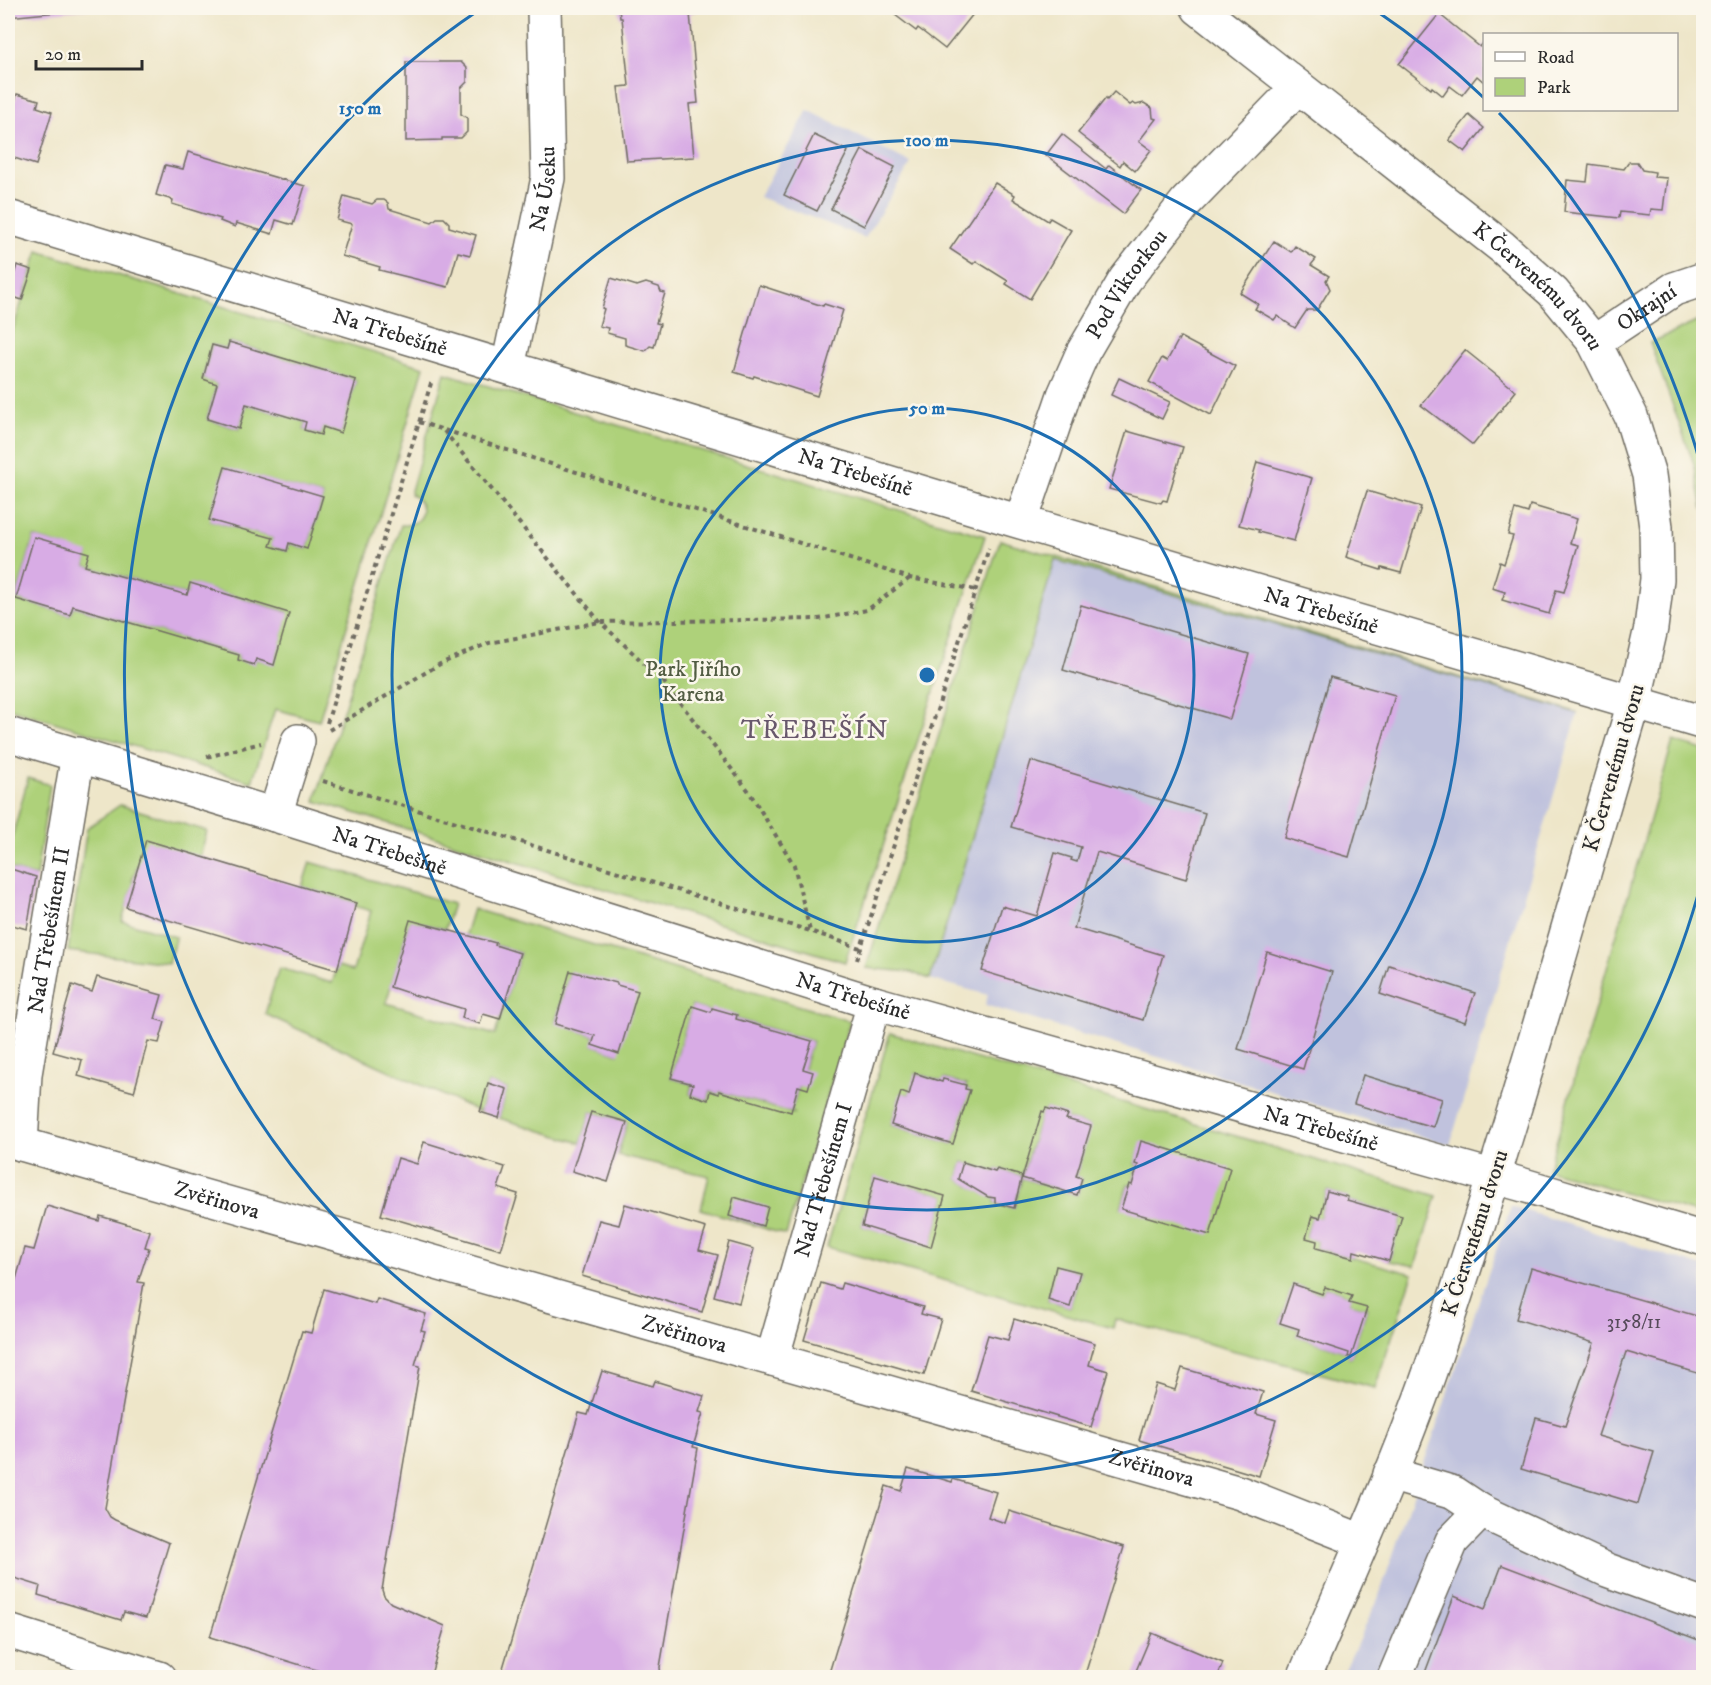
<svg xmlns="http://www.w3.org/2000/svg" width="1711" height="1685" font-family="'IM FELL DW Pica',serif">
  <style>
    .industrial { fill: #c0c2dd }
    .green { fill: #aed17a; stroke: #6c7e52; stroke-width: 1.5; fill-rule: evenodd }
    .building { fill: #d8ace5 }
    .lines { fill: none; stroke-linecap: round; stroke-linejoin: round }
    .minor-casing { stroke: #6f6c62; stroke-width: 36 }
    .path { stroke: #6f6c62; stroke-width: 4; stroke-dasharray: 4.5 4.5; stroke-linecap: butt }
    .minor { stroke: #fff; stroke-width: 33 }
    .ring { fill: none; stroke: #1f6fb2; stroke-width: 3 }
    .labels { text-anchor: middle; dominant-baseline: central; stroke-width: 5; stroke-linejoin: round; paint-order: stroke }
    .number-label { font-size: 20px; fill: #564b5a }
    .street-label { font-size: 22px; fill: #2b2b2b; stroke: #fbf7ec }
    .park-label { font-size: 22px; fill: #525d43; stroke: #fbf7ec }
    .quarter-label { font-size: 26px; letter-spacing: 1.5px; fill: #68586c; stroke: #fbf7ec }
    .centre { fill: #1f6fb2; stroke: #fbf7ec; stroke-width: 3 }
    .ring-label { font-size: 18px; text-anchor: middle; font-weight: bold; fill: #1f6fb2; stroke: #fbf7ec; stroke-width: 5; stroke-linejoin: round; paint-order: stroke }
  </style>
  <rect width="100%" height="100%" fill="#fbf7ec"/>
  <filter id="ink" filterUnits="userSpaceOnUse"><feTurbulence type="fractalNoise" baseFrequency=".0167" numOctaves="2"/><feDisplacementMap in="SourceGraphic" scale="12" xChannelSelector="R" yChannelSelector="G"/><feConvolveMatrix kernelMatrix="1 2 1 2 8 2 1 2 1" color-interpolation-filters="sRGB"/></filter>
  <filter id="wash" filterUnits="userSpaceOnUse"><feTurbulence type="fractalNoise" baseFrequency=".008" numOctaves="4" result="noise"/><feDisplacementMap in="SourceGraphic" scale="24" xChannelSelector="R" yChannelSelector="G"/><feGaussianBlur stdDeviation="1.35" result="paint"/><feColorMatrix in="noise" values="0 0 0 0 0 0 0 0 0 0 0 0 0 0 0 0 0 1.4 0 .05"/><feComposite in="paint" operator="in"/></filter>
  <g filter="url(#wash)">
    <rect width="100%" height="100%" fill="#eee6c9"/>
    <g class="industrial">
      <path d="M 808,110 L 911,163 L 865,238 L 759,197 Z"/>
      <path d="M 1055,560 L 1578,713 L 1450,1145 L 985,1005 L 988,995 L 930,979 Z"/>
      <path d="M 1511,1206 L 1703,1267 L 1703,1677 L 1341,1678 L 1378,1599 Z"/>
    </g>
    <g class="green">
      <path d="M 38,251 L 424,367 L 319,721 L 275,709 L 252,782 L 8,708 L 8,345 ZM 229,342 L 261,351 L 239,429 L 207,419 L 217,384 L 203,379 L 212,345 L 227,349 ZM 261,352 L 356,380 L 341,432 L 323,427 L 321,435 L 304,430 L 306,422 L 247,404 ZM 225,468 L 323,496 L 307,549 L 289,543 L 287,551 L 271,546 L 273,538 L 210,520 ZM 34,537 L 88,554 L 85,566 L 187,595 L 191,584 L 288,612 L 274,664 L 256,659 L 254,664 L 238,660 L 239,655 L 73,606 L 70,615 L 16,599 Z"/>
      <path d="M 1703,319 L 1703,509 L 1694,464 L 1650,343 Z"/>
      <path d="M 445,373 L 985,536 L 845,962 L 315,801 L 401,525 C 423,527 430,504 410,494 Z"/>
      <path d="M 1000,540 L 1578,713 L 1055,560 L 930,979 L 910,972 L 866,968 Z"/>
      <path d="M 1673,741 L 1703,750 L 1703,1215 L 1548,1170 Z"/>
      <path d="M 28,778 L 50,785 L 36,877 L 8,868 L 8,853 Z"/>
      <path d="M 120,805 L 207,831 L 200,857 L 137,866 L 132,881 L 134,882 L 122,921 L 176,937 L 168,963 L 68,951 L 87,828 Z"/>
      <path d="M 310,862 L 453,904 L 445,929 L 410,921 L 386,1003 L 495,1035 L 520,953 L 465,935 L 473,909 L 850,1021 L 786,1235 L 701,1209 L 709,1176 L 618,1155 L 627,1122 L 591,1112 L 581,1143 L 499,1118 L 507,1089 L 488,1083 L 480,1112 L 265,1014 L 279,968 L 332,983 L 338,966 L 353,971 L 371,911 L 355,906 L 356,903 L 302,887 ZM 570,972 L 617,984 L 618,1054 L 593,1045 L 595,1036 L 555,1023 ZM 692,1006 L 711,1012 L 737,1015 L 736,1019 L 812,1041 L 791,1111 L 795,1114 L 719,1091 L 718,1094 L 710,1091 L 708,1100 L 690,1094 L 692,1084 L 671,1078 Z"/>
      <path d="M 890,1033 L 1437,1196 L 1415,1266 L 1389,1261 L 1402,1216 L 1347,1200 L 1347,1197 L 1327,1191 L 1320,1218 L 1312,1217 L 1306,1237 L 1317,1241 L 1316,1248 L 1413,1274 L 1375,1388 L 1115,1319 L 1113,1328 L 827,1247 ZM 916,1073 L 942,1082 L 944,1079 L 966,1085 L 965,1089 L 969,1090 L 953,1144 L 891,1125 L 901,1093 L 909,1095 ZM 1046,1109 L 1067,1115 L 1066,1119 L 1090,1126 L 1076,1176 L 1082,1179 L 1077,1195 L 1022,1178 L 1014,1208 L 995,1203 L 995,1198 L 988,1196 L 958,1179 L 963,1162 L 995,1172 L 997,1169 L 1022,1176 L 1042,1112 L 1044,1112 ZM 1142,1142 L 1154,1218 L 1121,1208 L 1128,1184 L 1132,1185 L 1138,1165 L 1135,1164 ZM 875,1177 L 945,1196 L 931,1246 L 862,1226 ZM 1057,1267 L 1080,1272 L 1070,1307 L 1048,1300 ZM 1293,1285 L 1322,1294 L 1325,1287 L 1351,1296 L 1349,1303 L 1367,1308 L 1351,1357 L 1349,1357 L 1349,1353 L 1297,1336 L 1299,1329 L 1280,1323 Z"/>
    </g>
    <g id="blocks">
      <g class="building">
        <path d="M 8,8 L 88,8 L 88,9 L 8,17 Z"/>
        <path d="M 619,8 L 698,8 L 698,11 L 690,13 L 698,103 L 689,104 L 694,157 L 627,161 L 618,87 L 629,86 L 622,18 L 620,18 Z"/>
        <path d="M 886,8 L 978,8 L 945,49 L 918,28 L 916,31 Z"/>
        <path d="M 1439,14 L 1480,47 L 1484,42 L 1484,82 L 1477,76 L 1462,95 L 1450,86 L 1443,96 L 1432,87 L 1431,89 L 1399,64 Z"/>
        <path d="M 406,62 L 461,62 L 467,68 L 467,82 L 461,88 L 461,114 L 467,118 L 467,132 L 461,138 L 442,138 L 442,140 L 406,141 Z"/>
        <path d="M 1114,92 L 1130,105 L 1133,103 L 1136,105 L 1144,103 L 1152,108 L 1153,118 L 1156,119 L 1139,141 L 1151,150 L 1135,171 L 1123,161 L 1120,166 L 1078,133 L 1106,98 L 1107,100 Z"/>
        <path d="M 17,94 L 39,100 L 37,107 L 52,112 L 36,165 L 8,156 L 8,98 L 15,101 Z"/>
        <path d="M 1469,115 L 1484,128 L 1465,152 L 1449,140 Z"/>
        <path d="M 1062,134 L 1106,169 L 1109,165 L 1141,190 L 1123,214 L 1046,155 Z"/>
        <path d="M 814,135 L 848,151 L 817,211 L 784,195 Z"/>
        <path d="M 862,150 L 895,167 L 864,226 L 831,209 Z"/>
        <path d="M 188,152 L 305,186 L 293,225 L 276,220 L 272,234 L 236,223 L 235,227 L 220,221 L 221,219 L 172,204 L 173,200 L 156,195 L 165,165 L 183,169 Z"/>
        <path d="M 1629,162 L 1637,162 L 1642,170 L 1655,172 L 1654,177 L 1667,178 L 1663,210 L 1651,209 L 1650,215 L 1620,212 L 1619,218 L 1564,212 L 1567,180 L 1587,182 L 1589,164 L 1624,169 Z"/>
        <path d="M 995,183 L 1015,195 L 1013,199 L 1048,221 L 1050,218 L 1071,230 L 1030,299 L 1006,284 L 1008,281 L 976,261 L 973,264 L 950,249 Z"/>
        <path d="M 344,196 L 372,204 L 377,200 L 384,200 L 388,203 L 389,209 L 432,222 L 437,218 L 444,218 L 449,223 L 449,227 L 476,235 L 470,255 L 458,252 L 448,287 L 379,270 L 380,267 L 342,256 L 352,224 L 337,220 Z"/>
        <path d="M 1274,241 L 1291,252 L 1295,246 L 1316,259 L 1311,265 L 1329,276 L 1326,280 L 1330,289 L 1317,310 L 1307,310 L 1295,328 L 1277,316 L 1274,320 L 1255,309 L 1258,304 L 1240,293 Z"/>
        <path d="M 17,265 L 32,270 L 22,300 L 8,295 Z"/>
        <path d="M 611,278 L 637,286 L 646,283 L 659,287 L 661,292 L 665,293 L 656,323 L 660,324 L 654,347 L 650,346 L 645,351 L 625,345 L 625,338 L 607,333 L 608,328 L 599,326 L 604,309 L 602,308 Z"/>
        <path d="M 759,285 L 823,306 L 824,304 L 843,310 L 817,396 L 754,376 L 753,378 L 734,372 Z"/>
        <path d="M 1180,337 L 1235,366 L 1211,415 L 1149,382 L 1162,358 L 1167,361 Z"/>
        <path d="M 229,342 L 356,380 L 341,433 L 323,427 L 321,435 L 304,430 L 306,422 L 246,404 L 239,429 L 207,419 L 217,384 L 203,379 L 212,345 L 227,349 Z"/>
        <path d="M 1465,350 L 1516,391 L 1473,445 L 1421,405 Z"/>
        <path d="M 1119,378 L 1170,402 L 1162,419 L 1111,395 Z"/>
        <path d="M 1127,431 L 1183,447 L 1167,501 L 1163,500 L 1161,503 L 1109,489 Z"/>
        <path d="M 1257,462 L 1312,478 L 1294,541 L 1258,532 L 1259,530 L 1239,525 Z"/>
        <path d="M 225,467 L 323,496 L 307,549 L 289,543 L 287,551 L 270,546 L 273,538 L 209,520 Z"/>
        <path d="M 1367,491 L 1421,507 L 1401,573 L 1382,568 L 1381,570 L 1365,565 L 1365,563 L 1346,557 Z"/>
        <path d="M 1530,505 L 1577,519 L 1570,543 L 1578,545 L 1564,592 L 1556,590 L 1549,614 L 1502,600 L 1505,592 L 1492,588 L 1500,562 L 1504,564 L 1513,536 L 1508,535 L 1515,509 L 1528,513 Z"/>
        <path d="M 34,537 L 89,553 L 85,566 L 187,595 L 190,583 L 289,613 L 274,665 L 256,659 L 254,665 L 238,660 L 239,655 L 73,606 L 70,615 L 16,599 Z"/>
        <path d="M 1081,605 L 1249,654 L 1230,719 L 1063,670 Z"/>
        <path d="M 1330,677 L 1395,695 L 1349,857 L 1284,838 Z"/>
        <path d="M 1031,761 L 1205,813 L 1186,879 L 1097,852 L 1074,928 L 1163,955 L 1143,1020 L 982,971 L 1002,906 L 1037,916 L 1055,853 L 1072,858 L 1071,860 L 1077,862 L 1081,847 L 1011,827 Z"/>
        <path d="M 146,840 L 356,903 L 345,945 L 344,945 L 337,970 L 165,919 L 164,920 L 126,907 Z"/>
        <path d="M 8,868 L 36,877 L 27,929 L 8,924 Z"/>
        <path d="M 410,920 L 496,943 L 495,945 L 520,953 L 500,1019 L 483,1014 L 480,1024 L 462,1018 L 464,1009 L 424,997 L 423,998 L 390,987 Z"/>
        <path d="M 1267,952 L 1332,972 L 1303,1069 L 1238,1049 Z"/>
        <path d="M 1389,965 L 1475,993 L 1465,1022 L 1380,994 Z"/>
        <path d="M 570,971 L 617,983 L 617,985 L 638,991 L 619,1054 L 592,1045 L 595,1036 L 555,1024 Z"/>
        <path d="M 97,977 L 162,995 L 155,1019 L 165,1022 L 159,1043 L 148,1041 L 134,1092 L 78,1076 L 82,1060 L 53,1052 L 72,985 L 92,992 Z"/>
        <path d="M 692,1006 L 711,1012 L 712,1008 L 737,1015 L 736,1019 L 812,1041 L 803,1069 L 813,1072 L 808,1089 L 798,1086 L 791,1112 L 719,1091 L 719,1094 L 710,1091 L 708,1100 L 690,1094 L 693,1084 L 671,1078 Z"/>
        <path d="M 915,1073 L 942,1082 L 943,1079 L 966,1085 L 965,1089 L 970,1090 L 953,1144 L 891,1125 L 901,1092 L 909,1095 Z"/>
        <path d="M 1363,1075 L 1442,1099 L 1433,1127 L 1354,1104 Z"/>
        <path d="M 488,1083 L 507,1089 L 499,1118 L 480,1112 Z"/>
        <path d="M 1046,1108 L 1068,1115 L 1066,1119 L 1091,1126 L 1076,1176 L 1082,1178 L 1077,1195 L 1022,1178 L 1042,1111 L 1044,1112 Z"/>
        <path d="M 591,1112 L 627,1122 L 608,1182 L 572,1171 Z"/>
        <path d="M 1141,1141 L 1230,1168 L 1210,1235 L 1121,1209 L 1129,1184 L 1132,1185 L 1138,1165 L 1135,1164 Z"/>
        <path d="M 424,1142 L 505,1167 L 498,1188 L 518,1194 L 501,1250 L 381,1215 L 398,1158 L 417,1164 Z"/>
        <path d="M 963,1162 L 995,1172 L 997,1169 L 1022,1176 L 1014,1208 L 995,1203 L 995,1198 L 988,1197 L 958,1179 Z"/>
        <path d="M 875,1176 L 945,1196 L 931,1247 L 862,1226 Z"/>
        <path d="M 1327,1191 L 1348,1197 L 1347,1200 L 1402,1216 L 1389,1261 L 1354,1251 L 1353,1258 L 1316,1248 L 1317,1241 L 1306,1238 L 1312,1216 L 1320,1218 Z"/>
        <path d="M 734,1197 L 768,1207 L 763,1226 L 729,1216 Z"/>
        <path d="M 625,1204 L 706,1228 L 699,1250 L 718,1255 L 702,1312 L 582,1276 L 599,1220 L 619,1225 Z"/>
        <path d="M 47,1206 L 99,1221 L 100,1216 L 150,1231 L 145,1247 L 149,1248 L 138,1282 L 144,1283 L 105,1508 L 110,1517 L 115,1520 L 169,1543 L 146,1618 L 124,1612 L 121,1620 L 38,1595 L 40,1586 L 8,1576 L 8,1307 L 25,1248 L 34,1250 Z"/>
        <path d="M 729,1242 L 754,1249 L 739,1303 L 714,1296 Z"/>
        <path d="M 1056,1266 L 1080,1272 L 1070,1307 L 1048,1300 Z"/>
        <path d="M 1531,1268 L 1704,1318 L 1704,1375 L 1626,1352 L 1598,1436 L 1654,1452 L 1638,1504 L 1521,1469 L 1536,1418 L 1565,1426 L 1594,1343 L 1516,1319 Z"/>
        <path d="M 821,1283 L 840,1289 L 842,1283 L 923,1307 L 921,1314 L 941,1319 L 924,1375 L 804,1340 Z"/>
        <path d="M 1293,1284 L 1322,1294 L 1325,1287 L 1352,1296 L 1349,1303 L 1367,1308 L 1351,1357 L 1348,1357 L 1349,1353 L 1297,1336 L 1299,1329 L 1280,1323 Z"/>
        <path d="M 324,1289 L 375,1304 L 377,1299 L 426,1314 L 421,1330 L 425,1331 L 415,1365 L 420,1366 L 382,1590 L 384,1596 L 391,1603 L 445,1626 L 430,1678 L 315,1678 L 317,1670 L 210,1637 L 302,1331 L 311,1333 Z"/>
        <path d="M 1014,1319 L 1095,1343 L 1089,1365 L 1108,1371 L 1091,1427 L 971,1391 L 988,1335 L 1008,1340 Z"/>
        <path d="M 1182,1368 L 1263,1392 L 1256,1414 L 1276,1420 L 1259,1476 L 1139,1440 L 1156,1384 L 1175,1390 Z"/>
        <path d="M 602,1371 L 653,1386 L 655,1381 L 704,1396 L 699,1412 L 703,1413 L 693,1447 L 698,1448 L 660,1667 L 661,1678 L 500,1678 L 579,1413 L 588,1415 Z"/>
        <path d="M 908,1469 L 952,1482 L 953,1479 L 996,1492 L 988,1517 L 1005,1523 L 1009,1511 L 1124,1547 L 1084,1678 L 824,1678 L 826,1671 L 829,1673 L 886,1486 L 901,1491 Z"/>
        <path d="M 1502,1565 L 1704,1642 L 1704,1678 L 1423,1678 L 1454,1596 L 1485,1609 Z"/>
        <path d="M 1152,1633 L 1223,1663 L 1217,1678 L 1133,1678 Z"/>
      </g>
    </g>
  </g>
  <g filter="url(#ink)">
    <use href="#blocks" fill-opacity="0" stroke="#6f6c62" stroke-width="1.5"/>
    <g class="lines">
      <g class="minor-casing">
        <g id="minor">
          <path id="s1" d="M 1198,8 L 1502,247 L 1553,292 L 1594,342 L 1631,416 L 1649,475 L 1656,527 L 1657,579 L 1651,628 L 1634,703 C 1569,921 1509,1141 1435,1357 C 1398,1466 1349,1571 1304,1678"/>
          <path id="s2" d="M 8,217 L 997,515 L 1704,723"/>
          <path id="s3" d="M 1594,342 L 1674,289 L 1704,279"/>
          <path id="s4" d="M 508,367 L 548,178 L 544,8"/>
          <path id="s5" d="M 1021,521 L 1064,395 L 1083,352 L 1125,280 L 1186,202 L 1298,87"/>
          <path id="s6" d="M 8,734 L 275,815 L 874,1003 L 1520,1184 L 1704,1239"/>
          <path d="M 275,815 L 298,741"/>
          <path id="s7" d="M 21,1144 L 1240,1493 L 1362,1541"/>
          <path id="s8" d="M 21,1144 L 25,1074 L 78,754"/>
          <path id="s9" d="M 772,1359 L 874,1003"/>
          <path d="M 1390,1474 L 1454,1493 L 1481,1511"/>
          <path d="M 8,1631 L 159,1678"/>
          <path d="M 1394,1678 L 1452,1541 L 1481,1511 L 1607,1570 L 1704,1605"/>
        </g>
      </g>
      <g class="path">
        <path d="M 419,422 L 910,578 L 976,590"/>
        <path d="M 444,431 L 600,622 L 663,681 L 748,790 L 794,865 L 810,931"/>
        <path d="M 327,723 L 432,380"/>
        <path d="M 329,730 L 440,664 L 489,643 L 600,622 L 819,619 L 867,610 L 910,578"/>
        <path d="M 207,757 L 261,743"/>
        <path d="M 323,781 L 810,931 L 860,948"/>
        <path d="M 857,960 L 989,548"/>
      </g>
      <use href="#minor" class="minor"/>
    </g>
  </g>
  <g class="ring">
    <circle cx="927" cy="675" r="267"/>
    <circle cx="927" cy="675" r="535"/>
    <path d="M1703 876A802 802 0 1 1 479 10M1375 10A802 802 0 0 1 1484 98M1499 113A802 802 0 0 1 1703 474"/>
  </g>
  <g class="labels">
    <g class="number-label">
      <text x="1634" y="1322">3158/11</text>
    </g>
    <g class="street-label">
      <text stroke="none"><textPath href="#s4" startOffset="182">Na Úseku</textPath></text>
      <text stroke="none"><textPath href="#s5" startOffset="261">Pod Viktorkou</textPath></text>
      <text stroke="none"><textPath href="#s1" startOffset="440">K Červenému dvoru</textPath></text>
      <text stroke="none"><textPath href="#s3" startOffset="63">Okrajní</textPath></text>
      <text stroke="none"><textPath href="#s2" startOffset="399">Na Třebešíně</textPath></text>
      <text stroke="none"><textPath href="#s2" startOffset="885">Na Třebešíně</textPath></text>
      <text stroke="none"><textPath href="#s2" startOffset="1371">Na Třebešíně</textPath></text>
      <text transform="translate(1614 768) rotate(-74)">K Červenému dvoru</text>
      <text stroke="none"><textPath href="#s6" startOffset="399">Na Třebešíně</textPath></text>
      <text stroke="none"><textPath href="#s8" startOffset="216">Nad Třebešínem II</textPath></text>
      <text stroke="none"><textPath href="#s6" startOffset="885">Na Třebešíně</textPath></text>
      <text stroke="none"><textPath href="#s6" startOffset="1371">Na Třebešíně</textPath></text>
      <text stroke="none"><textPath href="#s9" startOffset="186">Nad Třebešínem I</textPath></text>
      <text stroke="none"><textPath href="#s7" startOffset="204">Zvěřinova</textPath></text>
      <text transform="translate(1475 1233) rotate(-72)">K Červenému dvoru</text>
      <text stroke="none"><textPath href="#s7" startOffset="690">Zvěřinova</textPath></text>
      <text stroke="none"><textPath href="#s7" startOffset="1176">Zvěřinova</textPath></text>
    </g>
    <g class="park-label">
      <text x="693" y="669">Park Jiřího<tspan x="693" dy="25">Karena</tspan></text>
    </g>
    <g class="quarter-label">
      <text x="815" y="730">TŘEBEŠÍN</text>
    </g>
  </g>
  <circle cx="927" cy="675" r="9" class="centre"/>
  <g class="ring-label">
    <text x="360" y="114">150 m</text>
    <text x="927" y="146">100 m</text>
    <text x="927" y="414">50 m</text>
  </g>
  <rect width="1711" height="1685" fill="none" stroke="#fbf7ec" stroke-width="30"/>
  <rect x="1483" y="33" width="195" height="78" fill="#fbf7ec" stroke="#a8a59f" stroke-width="1.5"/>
  <rect x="1495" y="52" width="30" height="9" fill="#ffffff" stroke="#a8a59f" stroke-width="1.5"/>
  <text x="1537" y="63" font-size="18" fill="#2b2b2b">Road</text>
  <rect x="1495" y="78" width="30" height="18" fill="#aed17a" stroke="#a8a59f" stroke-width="1.5"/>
  <text x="1537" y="93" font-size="18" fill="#2b2b2b">Park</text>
  <path d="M36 60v9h106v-9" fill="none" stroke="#2b2b2b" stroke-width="3"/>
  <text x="45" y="60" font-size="18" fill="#2b2b2b" stroke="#fbf7ec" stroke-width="4.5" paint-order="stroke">20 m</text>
</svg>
